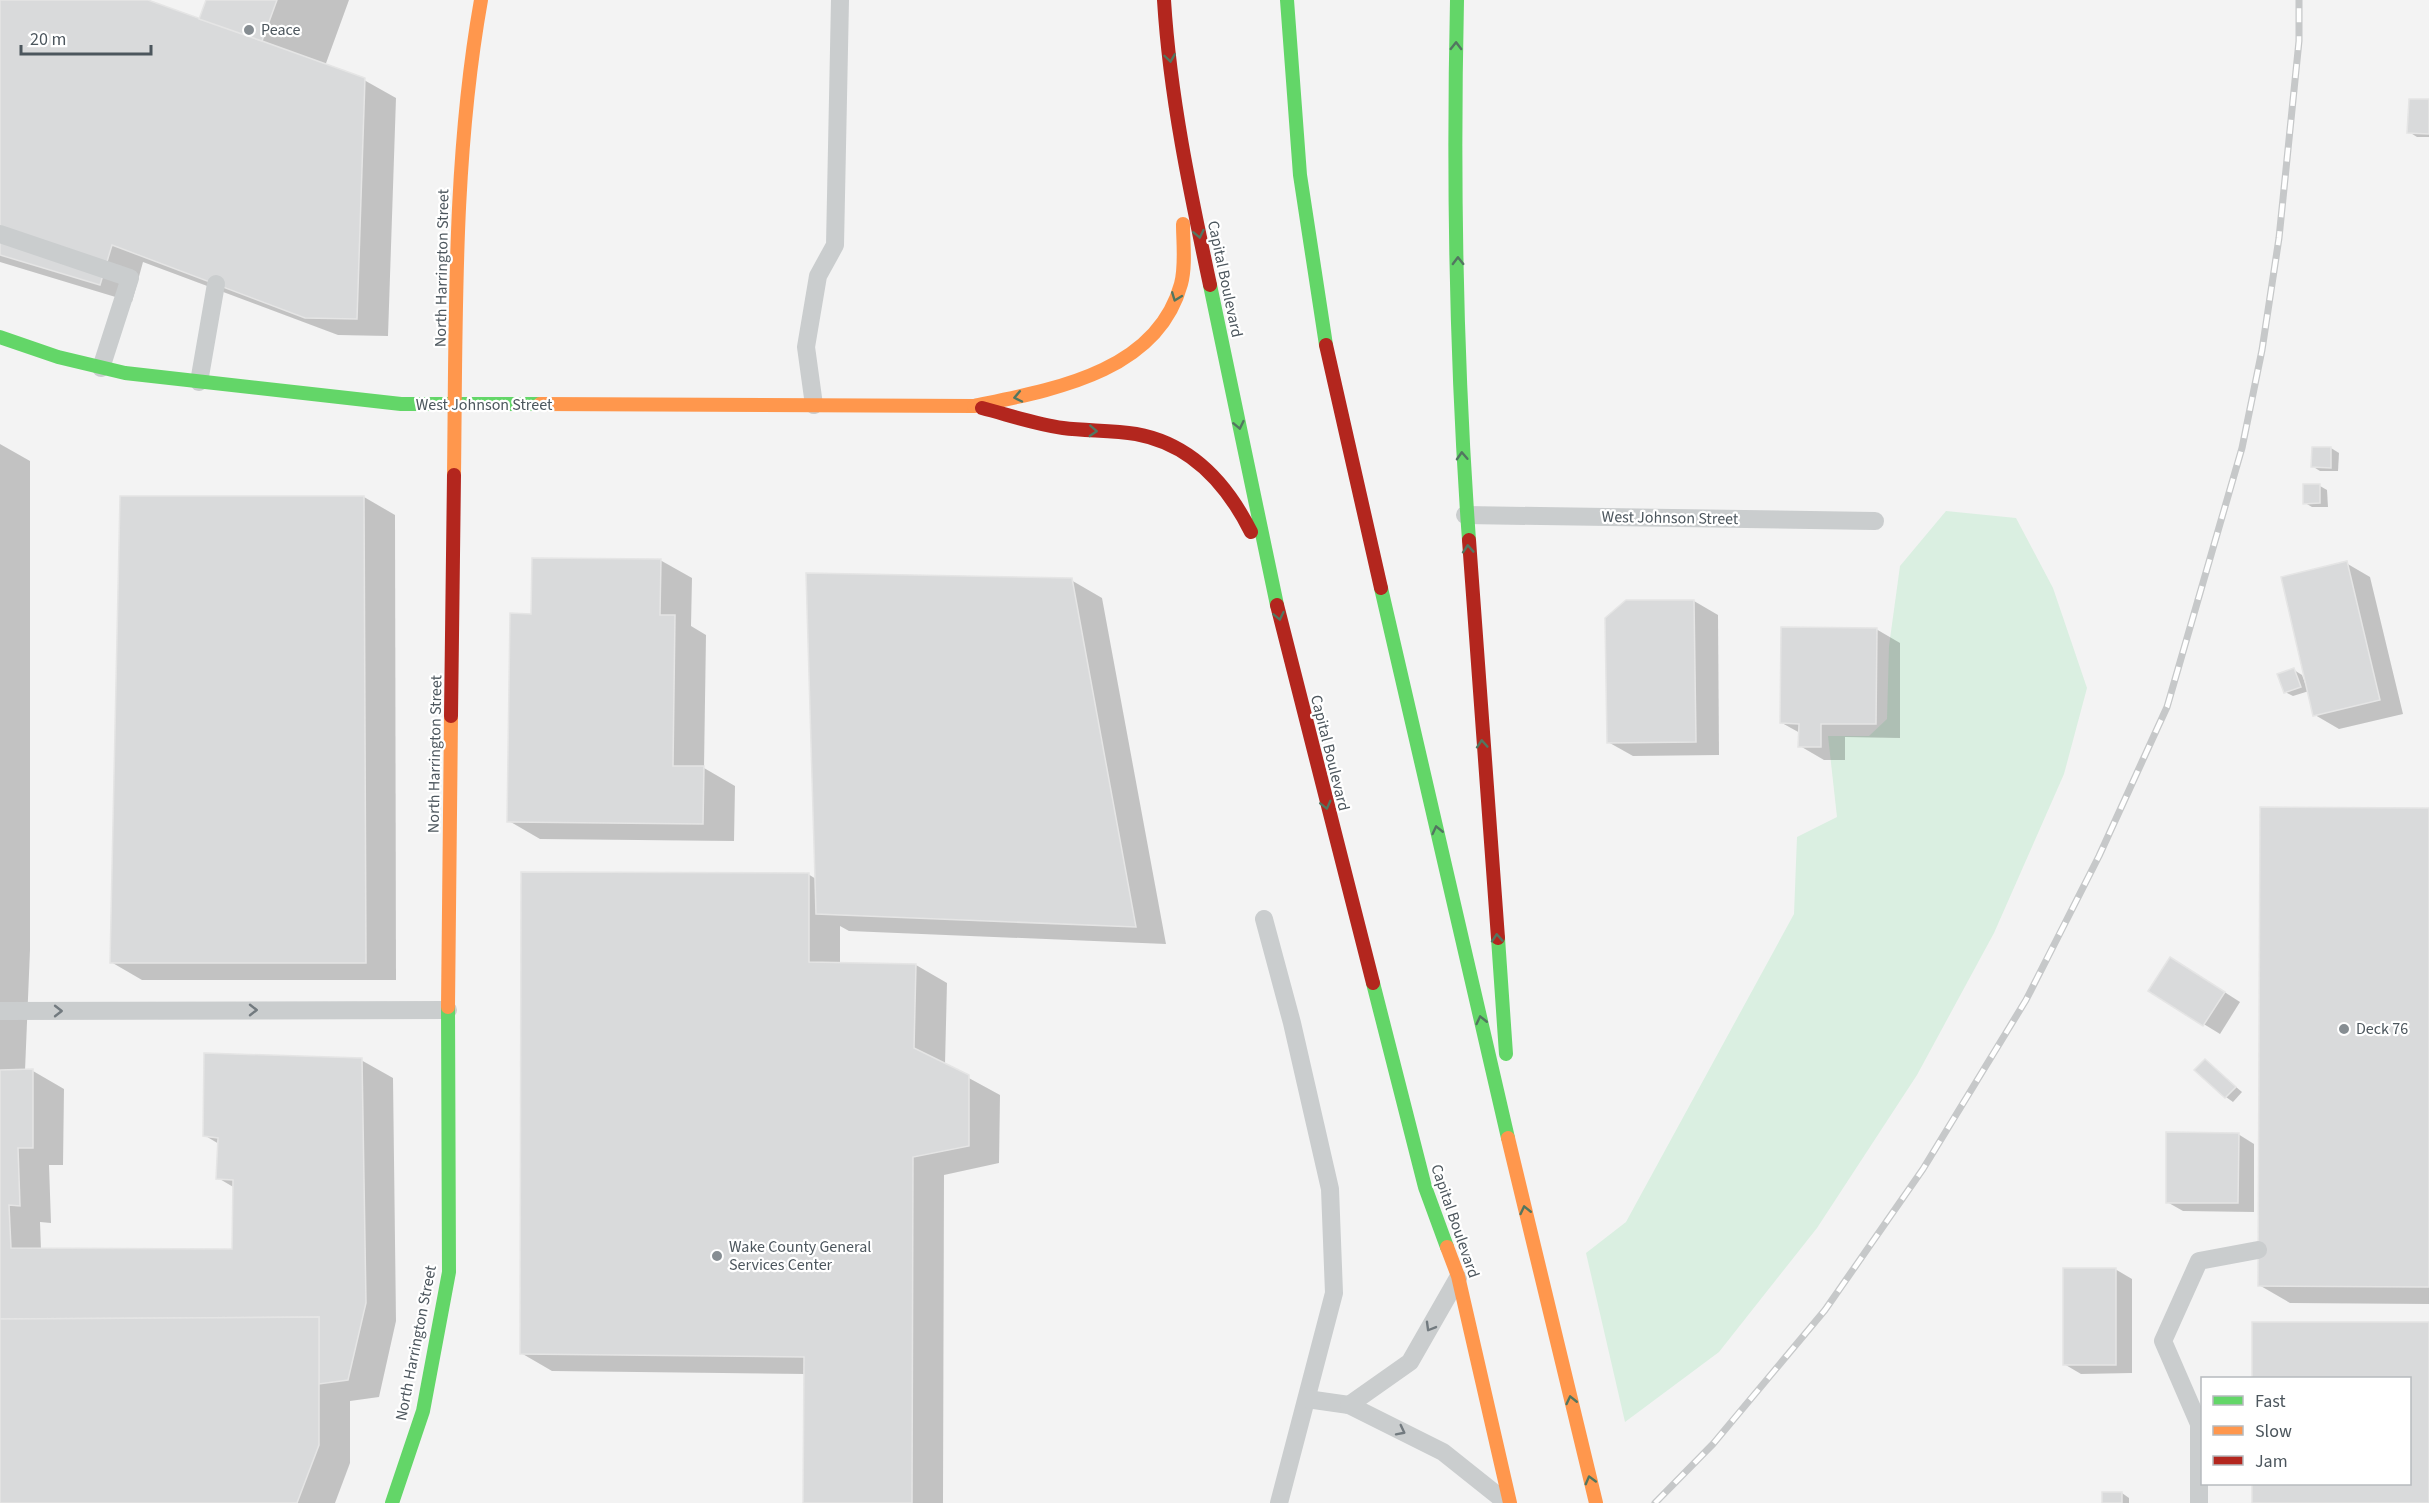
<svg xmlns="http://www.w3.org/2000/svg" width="2429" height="1503" font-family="'Source Sans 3',sans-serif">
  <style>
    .green { fill: #daefe1 }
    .shadow { fill: #0003 }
    .building { fill: #d9dadb; stroke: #e5e5e5; stroke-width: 1.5 }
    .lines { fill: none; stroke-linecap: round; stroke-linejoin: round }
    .lane { stroke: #cacdce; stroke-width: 18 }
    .fast { stroke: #63d668; stroke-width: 14 }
    .slow { stroke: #ff974d; stroke-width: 14 }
    .jam { stroke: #b3261e; stroke-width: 14 }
    .rail-casing { stroke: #c6c8c9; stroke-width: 7 }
    .rail { stroke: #fff; stroke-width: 4.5; stroke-dasharray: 14; stroke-linecap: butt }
    .oneway { stroke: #527660 }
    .oneway2 { stroke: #727a7f }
    .poi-dot { fill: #868d92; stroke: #fff; stroke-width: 2 }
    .labels { text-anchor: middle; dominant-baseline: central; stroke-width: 4.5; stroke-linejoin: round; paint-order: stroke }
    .poi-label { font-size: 16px; fill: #4c565d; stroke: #fff; text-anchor: start }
    .street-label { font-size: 16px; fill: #4c565d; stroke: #fff }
  </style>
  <rect width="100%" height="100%" fill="#f3f3f3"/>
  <path class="green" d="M 1946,511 L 2016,518 L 2053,588 L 2087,688 L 2064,774 L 1994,933 L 1917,1075 L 1817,1228 L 1719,1352 L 1625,1422 L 1586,1253 L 1626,1222 L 1794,914 L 1797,837 L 1837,817 L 1828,736 L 1869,736 L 1887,719 L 1889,646 L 1900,566 Z"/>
  <g class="shadow">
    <path d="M 0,0 L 144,0 L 200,20 L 207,0 L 349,0 L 325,66 L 364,80 L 396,98 L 388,336 L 338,335 L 143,262 L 132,302 L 0,262 Z"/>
    <path d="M 2429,101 L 2429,137 L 2417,137 L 2409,132 Z"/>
    <path d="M 0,444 L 30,461 L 30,950 L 25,1071 L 33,1071 L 64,1089 L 63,1165 L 49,1165 L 51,1223 L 40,1222 L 41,1250 L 233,1250 L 235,1188 L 218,1178 L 219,1144 L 204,1135 L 361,1060 L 393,1078 L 396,1321 L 379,1397 L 350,1401 L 350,1463 L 335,1503 L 0,1503 Z"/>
    <path d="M 2331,448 L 2339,453 L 2338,471 L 2320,471 L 2312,466 Z"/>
    <path d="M 2320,486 L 2327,490 L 2328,507 L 2312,507 L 2305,503 Z"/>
    <path d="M 364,497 L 395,515 L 396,980 L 142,980 L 111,962 Z"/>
    <path d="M 660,560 L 692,578 L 691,626 L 706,635 L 704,768 L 735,786 L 734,841 L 540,839 L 509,821 L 532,615 Z"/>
    <path d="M 2346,563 L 2370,577 L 2403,714 L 2339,729 L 2315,715 L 2309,691 L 2293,696 L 2285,692 L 2294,670 L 2302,675 L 2306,686 L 2308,686 Z"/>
    <path d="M 1071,580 L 1102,598 L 1166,944 L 849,931 L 840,926 L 840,964 L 916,965 L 947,983 L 945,1065 L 1000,1095 L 999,1163 L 944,1175 L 943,1503 L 805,1503 L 805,1374 L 552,1371 L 521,1353 L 808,874 L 816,879 Z"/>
    <path d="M 1694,601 L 1718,615 L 1719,755 L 1633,756 L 1608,742 Z"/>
    <path d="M 1876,629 L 1900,643 L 1900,738 L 1845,737 L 1845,760 L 1824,760 L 1800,746 L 1800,733 L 1782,723 Z"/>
    <path d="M 2429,810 L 2429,1304 L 2290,1303 L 2259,1285 Z"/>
    <path d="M 2187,968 L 2240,1002 L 2220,1034 L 2150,991 Z"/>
    <path d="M 2205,1061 L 2242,1092 L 2233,1102 L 2226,1097 Z"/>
    <path d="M 2238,1134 L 2254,1144 L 2254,1212 L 2183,1211 L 2167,1202 Z"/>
    <path d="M 2115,1269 L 2132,1279 L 2132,1373 L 2081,1374 L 2064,1364 Z"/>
    <path d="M 2429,1323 L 2429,1503 L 2254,1503 L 2254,1484 L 2410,1484 L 2410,1378 L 2254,1378 L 2254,1324 Z"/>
    <path d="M 2122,1493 L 2129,1498 L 2129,1503 L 2103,1503 Z"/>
  </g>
  <g class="building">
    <path d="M 0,0 L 148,0 L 365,78 L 357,319 L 305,318 L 112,245 L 100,285 L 0,255 Z"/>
    <path d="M 206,0 L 277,0 L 262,41 L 199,19 Z"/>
    <path d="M 2409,99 L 2429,99 L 2429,134 L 2407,133 Z"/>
    <path d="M 2312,447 L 2331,447 L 2331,468 L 2311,467 Z"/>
    <path d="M 2303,484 L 2320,484 L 2320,503 L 2303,504 Z"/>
    <path d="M 120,496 L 364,496 L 366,963 L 110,963 Z"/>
    <path d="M 532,558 L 661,559 L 660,615 L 675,615 L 673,766 L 704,766 L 703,824 L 507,822 L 510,613 L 531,614 Z"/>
    <path d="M 2347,561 L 2380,700 L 2313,716 L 2281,577 Z"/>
    <path d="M 806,573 L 1072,578 L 1136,927 L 816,914 Z"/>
    <path d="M 1626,600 L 1694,600 L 1696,742 L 1607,743 L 1605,618 Z"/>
    <path d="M 1781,627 L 1877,628 L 1876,724 L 1821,724 L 1821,747 L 1798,747 L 1799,724 L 1780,723 Z"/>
    <path d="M 2294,668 L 2301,687 L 2284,693 L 2277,674 Z"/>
    <path d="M 2260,807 L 2429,808 L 2429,1287 L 2258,1286 Z"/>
    <path d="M 521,872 L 809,873 L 809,962 L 916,964 L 914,1048 L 969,1075 L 969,1146 L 913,1157 L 912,1503 L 803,1503 L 804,1357 L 520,1354 Z"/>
    <path d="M 2170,957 L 2225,992 L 2203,1026 L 2148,991 Z"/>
    <path d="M 204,1053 L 362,1058 L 366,1303 L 348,1380 L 319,1384 L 319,1317 L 0,1319 L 0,1070 L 33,1069 L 33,1148 L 18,1148 L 20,1206 L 9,1205 L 11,1248 L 232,1249 L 233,1180 L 216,1179 L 218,1138 L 203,1136 Z"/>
    <path d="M 2205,1059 L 2236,1087 L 2225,1098 L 2194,1070 Z"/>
    <path d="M 2166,1132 L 2239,1133 L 2238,1203 L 2166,1203 Z"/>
    <rect x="2063" y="1268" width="53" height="97"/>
    <path d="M 319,1317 L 319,1445 L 297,1503 L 0,1503 L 0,1319 Z"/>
    <path d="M 2252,1322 L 2429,1322 L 2429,1503 L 2252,1503 L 2252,1484 L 2410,1484 L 2410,1378 L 2252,1378 Z"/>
    <rect x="2102" y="1492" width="20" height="11"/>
  </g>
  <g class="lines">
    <g class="lane">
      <path d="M 0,234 L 130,278 L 101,368"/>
      <path d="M 199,382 L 216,284"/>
      <path d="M 814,405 L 806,347 L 818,276 L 835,245 L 840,0"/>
      <path d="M 1465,515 L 1875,521"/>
      <path d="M 1264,919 L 1292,1023 L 1330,1189 L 1334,1293 L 1279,1503"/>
      <path d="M 0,1011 L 448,1010"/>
      <path d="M 1307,1399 L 1349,1405 L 1443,1452 L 1507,1503"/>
      <path d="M 1349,1405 L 1410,1362 L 1458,1278"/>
      <path d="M 2199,1503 L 2199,1424 L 2163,1341 L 2199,1261 L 2258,1250"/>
    </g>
    <g class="fast">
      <path d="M 1287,0 L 1300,175 L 1326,345"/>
      <path d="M 1457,0 C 1453,180 1456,361 1469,540"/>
      <path d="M 1210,285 L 1277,605"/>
      <path d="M 0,337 L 58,357 L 125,373 L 401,404 L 540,404"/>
      <path d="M 1381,588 L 1508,1138"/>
      <path d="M 1498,938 L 1506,1054"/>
      <path d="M 1373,983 L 1425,1187 L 1447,1247"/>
      <path d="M 392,1503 L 423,1411 L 449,1272 L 448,1007"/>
    </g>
    <g class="slow">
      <path d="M 540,404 L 974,406"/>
      <path d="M 974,406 C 1051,390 1157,373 1181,284 C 1186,265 1183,243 1183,224"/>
      <path d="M 454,475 C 456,317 453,157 481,0"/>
      <path d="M 448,1007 L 451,716"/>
      <path d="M 1508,1138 L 1596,1503"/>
      <path d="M 1447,1247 L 1458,1276 L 1510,1503"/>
    </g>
    <g class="jam">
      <path d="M 1164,0 C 1170,97 1190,191 1210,285"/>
      <path d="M 1326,345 L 1381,588"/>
      <path d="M 982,408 C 1009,415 1035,424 1063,428 C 1087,431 1112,430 1136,434 C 1192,444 1227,484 1251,532"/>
      <path d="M 1469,540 L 1498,938"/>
      <path d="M 1277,605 L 1373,983"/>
      <path d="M 451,716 L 454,475"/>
    </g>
    <g class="rail-casing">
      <path id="rail" d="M 1655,1503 L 1713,1444 L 1825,1310 L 1923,1169 L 2026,1000 L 2099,856 L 2167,707 L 2242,448 L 2262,350 L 2279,238 L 2299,41 L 2299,0"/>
    </g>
    <use href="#rail" class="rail"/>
  </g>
  <defs><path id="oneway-chevron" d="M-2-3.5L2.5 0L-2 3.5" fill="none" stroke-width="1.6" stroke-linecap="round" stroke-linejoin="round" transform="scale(1.5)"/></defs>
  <g class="oneway">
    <use href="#oneway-chevron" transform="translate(1456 46) rotate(-89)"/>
    <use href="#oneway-chevron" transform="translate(1170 58) rotate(82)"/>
    <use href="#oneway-chevron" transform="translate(1199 234) rotate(78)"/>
    <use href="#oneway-chevron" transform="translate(1458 261) rotate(-91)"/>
    <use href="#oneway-chevron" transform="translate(1176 297) rotate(111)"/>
    <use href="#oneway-chevron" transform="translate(1018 397) rotate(168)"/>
    <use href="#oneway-chevron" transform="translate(1239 425) rotate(78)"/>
    <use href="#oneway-chevron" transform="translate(1093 431) rotate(3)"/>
    <use href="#oneway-chevron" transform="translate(1462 456) rotate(-93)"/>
    <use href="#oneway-chevron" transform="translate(1468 549) rotate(-94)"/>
    <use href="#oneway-chevron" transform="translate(1279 616) rotate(78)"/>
    <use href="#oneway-chevron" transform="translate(1482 744) rotate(-94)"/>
    <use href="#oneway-chevron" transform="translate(1326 805) rotate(76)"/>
    <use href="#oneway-chevron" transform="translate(1437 830) rotate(-103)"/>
    <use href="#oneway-chevron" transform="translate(1497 938) rotate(-94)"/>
    <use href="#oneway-chevron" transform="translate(1481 1020) rotate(-103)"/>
    <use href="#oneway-chevron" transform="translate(1525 1210) rotate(-103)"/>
    <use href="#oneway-chevron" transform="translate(1571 1400) rotate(-103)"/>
    <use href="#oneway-chevron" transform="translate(1590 1480) rotate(-105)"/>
  </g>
  <g class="oneway2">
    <use href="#oneway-chevron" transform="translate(253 1010)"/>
    <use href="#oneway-chevron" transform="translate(58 1011)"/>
    <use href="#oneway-chevron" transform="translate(1430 1327) rotate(120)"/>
    <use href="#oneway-chevron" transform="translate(1401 1431) rotate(27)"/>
  </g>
  <g class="poi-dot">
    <circle cx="249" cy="30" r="6"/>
    <circle cx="2344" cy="1029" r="6"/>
    <circle cx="717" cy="1256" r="6"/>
  </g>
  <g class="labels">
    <g class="poi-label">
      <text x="261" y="30">Peace</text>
      <text x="2356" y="1029">Deck 76</text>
      <text x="729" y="1247">Wake County General<tspan x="729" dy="18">Services Center</tspan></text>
    </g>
    <g class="street-label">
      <text transform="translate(442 268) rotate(-89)">North Harrington Street</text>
      <text transform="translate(1225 279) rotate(78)">Capital Boulevard</text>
      <text x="484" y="405">West Johnson Street</text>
      <text transform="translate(1670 518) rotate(1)">West Johnson Street</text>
      <text transform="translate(1330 753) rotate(76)">Capital Boulevard</text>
      <text transform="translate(435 754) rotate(-89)">North Harrington Street</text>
      <text transform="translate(1455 1221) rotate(71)">Capital Boulevard</text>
      <text transform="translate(416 1343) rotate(-79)">North Harrington Street</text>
    </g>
  </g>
  <rect x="2201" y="1377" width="210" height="108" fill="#ffffff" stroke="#b7bbbe" stroke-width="1.5"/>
  <rect x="2213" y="1396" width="30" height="9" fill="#63d668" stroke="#b7bbbe" stroke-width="1.5"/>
  <text x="2255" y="1407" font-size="18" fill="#4c565d">Fast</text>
  <rect x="2213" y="1426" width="30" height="9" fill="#ff974d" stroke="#b7bbbe" stroke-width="1.5"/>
  <text x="2255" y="1437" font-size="18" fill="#4c565d">Slow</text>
  <rect x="2213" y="1456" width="30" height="9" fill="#b3261e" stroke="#b7bbbe" stroke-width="1.5"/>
  <text x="2255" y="1467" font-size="18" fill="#4c565d">Jam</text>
  <path d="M21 45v9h130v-9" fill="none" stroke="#4c565d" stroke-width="3"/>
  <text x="30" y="45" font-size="18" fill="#4c565d" stroke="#ffffff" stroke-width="4.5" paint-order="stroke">20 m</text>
</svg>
